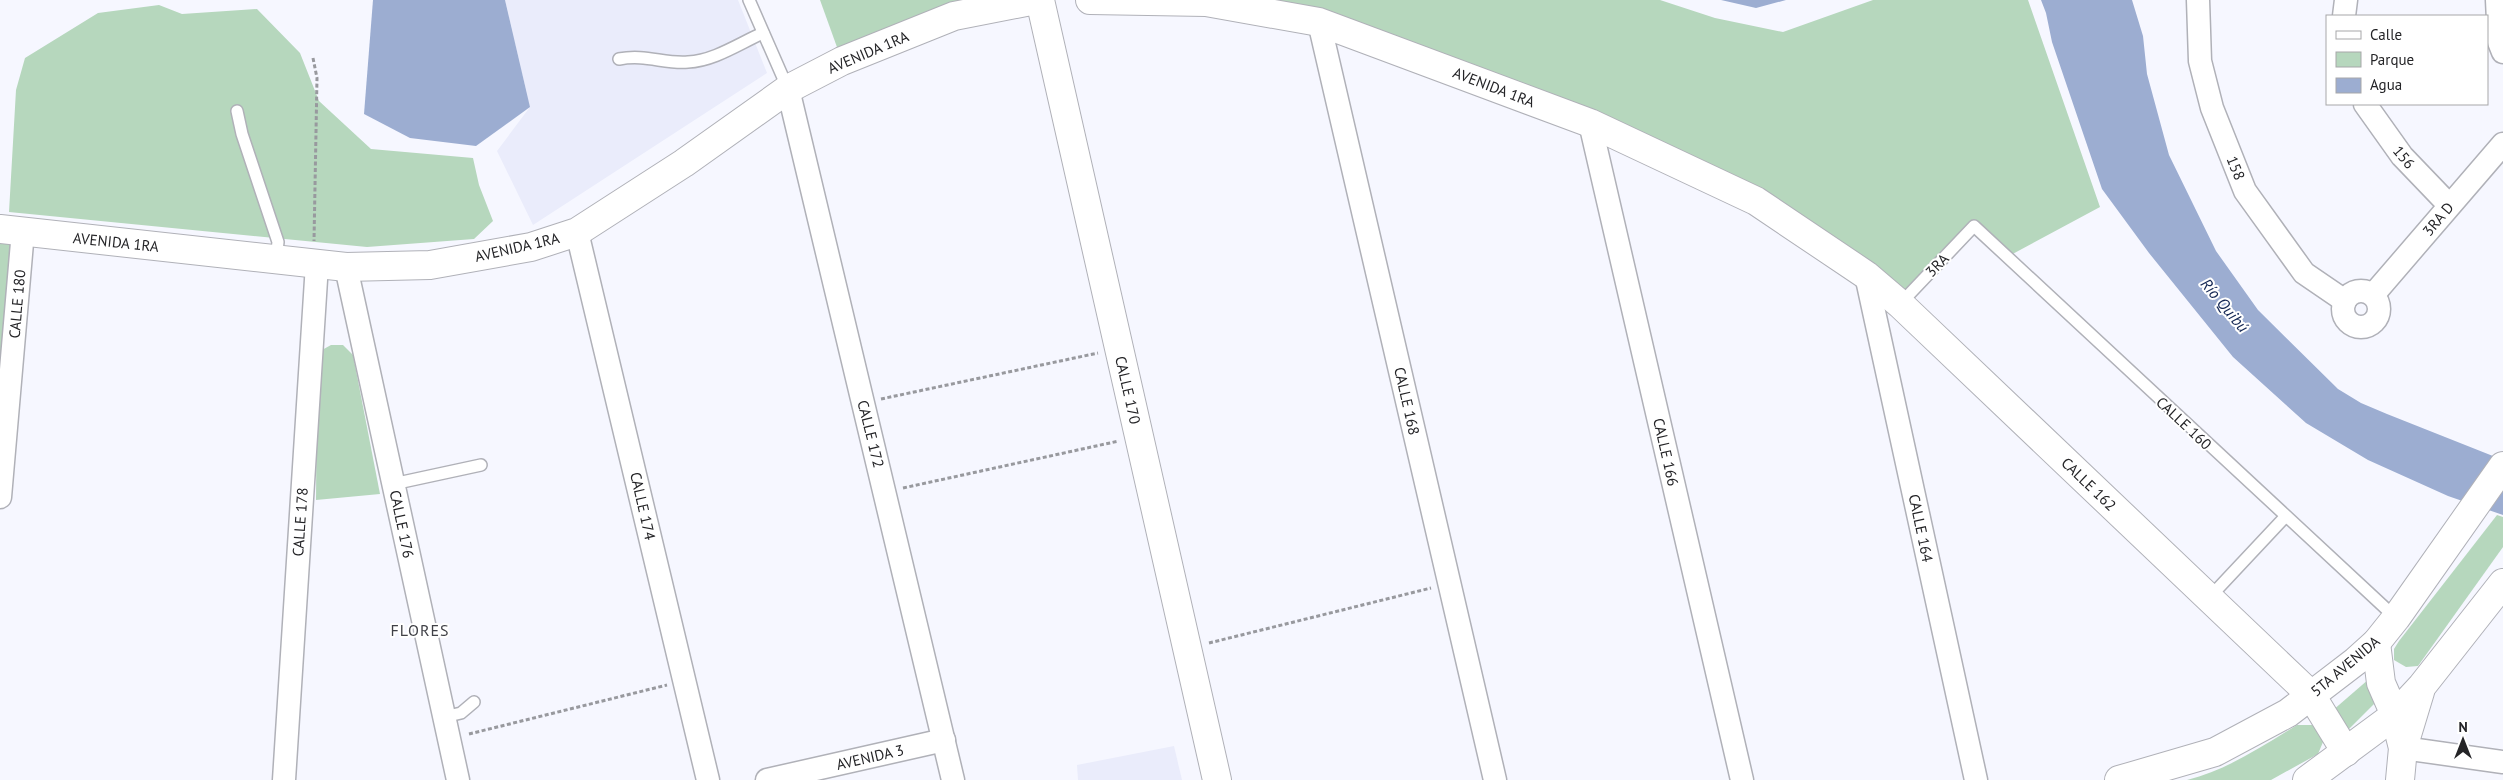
<svg xmlns="http://www.w3.org/2000/svg" width="2503" height="780" font-family="'PT Sans',sans-serif">
  <style>
    .built { fill: #eaecfb }
    .green { fill: #b6d7bd }
    .water { fill: #9cadd1 }
    .lines { fill: none; stroke-linecap: round; stroke-linejoin: round }
    .service-casing { stroke: #b0b1b8; stroke-width: 14 }
    .minor-casing { stroke: #b0b1b8; stroke-width: 25 }
    .tertiary-casing { stroke: #b0b1b8; stroke-width: 30 }
    .secondary-casing { stroke: #b0b1b8; stroke-width: 30 }
    .trunk-casing { stroke: #b0b1b8; stroke-width: 30 }
    .path { stroke: #98999e; stroke-width: 3; stroke-dasharray: 4 2.5; stroke-linecap: butt }
    .service { stroke: #fff; stroke-width: 11 }
    .minor { stroke: #fff; stroke-width: 22 }
    .tertiary { stroke: #fff; stroke-width: 28 }
    .secondary { stroke: #fff; stroke-width: 28 }
    .trunk { stroke: #fff; stroke-width: 28 }
    .labels { text-anchor: middle; dominant-baseline: central; stroke-width: 4; stroke-linejoin: round; paint-order: stroke }
    .street-label { font-size: 15px; fill: #242427; stroke: #fff }
    .water-label { font-size: 16px; font-style: italic; fill: #132653; stroke: #fff }
    .neighbourhood-label { font-size: 16px; letter-spacing: 1px; fill: #404147; stroke: #fff }
  </style>
  <rect width="100%" height="100%" fill="#f6f7ff"/>
  <g class="built">
    <path d="M 505,0 L 738,0 L 767,73 L 533,225 L 497,151 L 530,107 Z"/>
    <path d="M 1174,746 L 1182,780 L 1078,780 L 1077,765 Z"/>
  </g>
  <g class="green">
    <path d="M 820,0 L 1036,0 L 842,61 Z"/>
    <path d="M 1090,0 L 1660,0 L 1715,18 L 1783,32 L 1873,0 L 2028,0 L 2100,207 L 2007,257 L 1974,227 L 1900,304 L 1756,201 L 1319,22 Z"/>
    <path d="M 159,5 L 182,14 L 257,9 L 300,53 L 319,101 L 371,149 L 473,158 L 479,185 L 493,221 L 474,239 L 367,247 L 9,212 L 16,90 L 25,58 L 98,13 Z"/>
    <path d="M 0,229 L 23,231 L 0,433 Z"/>
    <path d="M 331,345 L 343,345 L 353,355 L 380,494 L 316,500 L 317,365 L 322,350 Z"/>
    <path d="M 2497,515 L 2503,517 L 2503,547 L 2418,666 L 2406,667 L 2394,660 L 2394,649 L 2399,641 Z"/>
    <path d="M 2369,679 L 2374,704 L 2348,730 L 2332,711 Z"/>
    <path d="M 2297,725 L 2312,725 L 2322,732 L 2323,742 L 2318,754 L 2271,780 L 2187,780 C 2227,770 2261,747 2297,725 Z"/>
  </g>
  <g class="water">
    <path d="M 373,0 L 505,0 L 530,107 L 476,146 L 410,138 L 364,114 Z"/>
    <path d="M 1721,0 L 1786,0 L 1756,8 Z"/>
    <path d="M 2041,0 L 2132,0 L 2143,36 L 2147,74 L 2169,155 L 2216,251 L 2258,310 L 2338,389 L 2361,403 L 2387,414 L 2503,460 L 2503,515 L 2448,496 L 2368,460 L 2306,423 L 2233,357 L 2149,253 L 2102,189 L 2052,42 L 2046,13 Z"/>
  </g>
  <g class="lines">
    <g class="service-casing">
      <g id="service">
        <path d="M 749,0 L 788,89"/>
        <path d="M 619,59 C 646,54 664,64 688,62 C 714,61 740,43 763,33"/>
        <path d="M 237,111 L 242,134 L 278,242 L 276,259"/>
        <path d="M 1900,304 L 1974,226 L 2396,618"/>
        <path d="M 393,484 L 481,465"/>
        <path d="M 2209,598 L 2285,517"/>
        <path d="M 444,717 L 461,713 L 474,702"/>
      </g>
    </g>
    <g class="minor-casing">
      <g id="minor">
        <path d="M 2198,0 L 2200,61 L 2212,108 L 2245,191 L 2304,273 L 2345,301"/>
        <path d="M 2497,0 L 2499,42 L 2503,52"/>
        <path d="M 2344,16 L 2346,0"/>
        <path d="M 1319,22 L 1495,780"/>
        <path d="M 788,89 L 953,780"/>
        <path d="M 2365,104 L 2402,156 L 2449,205"/>
        <path d="M 1590,123 L 1742,780"/>
        <path d="M 577,232 L 708,780"/>
        <path d="M 346,267 L 458,780"/>
        <path d="M 1866,275 L 1976,780"/>
        <circle cx="2361" cy="309" r="18"/>
        <path d="M 2373,295 L 2503,144"/>
        <path d="M 0,497 L 23,231"/>
        <path d="M 2403,748 L 2503,762"/>
        <path d="M 284,780 L 317,264"/>
        <path d="M 767,780 L 944,740"/>
      </g>
    </g>
    <g class="tertiary-casing">
      <g id="tertiary">
        <path d="M 1040,0 L 1217,780"/>
        <path d="M 1090,0 L 1206,2 L 1319,22 L 1590,123 L 1756,201 L 1866,275 L 1900,304 L 2311,695"/>
        <path d="M 0,229 L 346,267 L 430,265 L 531,247 L 577,232 L 684,163 L 788,89 L 842,61 L 954,16 L 1036,0"/>
      </g>
    </g>
    <g class="secondary-casing">
      <path id="secondary" d="M 2397,724 L 2403,748 L 2400,780"/>
    </g>
    <g class="trunk-casing">
      <g id="trunk">
        <path d="M 2376,643 L 2381,683 L 2395,715"/>
        <path d="M 2311,695 L 2346,752"/>
        <path d="M 2403,748 L 2420,692"/>
        <path d="M 2119,780 L 2215,752 L 2288,713 L 2356,661 L 2376,643 L 2396,618 L 2503,466"/>
        <path d="M 2307,780 L 2395,715 L 2422,686 L 2503,583"/>
      </g>
    </g>
    <g class="path">
      <path d="M 313,58 L 317,78 L 314,241"/>
      <path d="M 881,399 L 1098,353"/>
      <path d="M 903,488 L 1119,441"/>
      <path d="M 1209,643 L 1431,588"/>
      <path d="M 469,734 L 667,685"/>
    </g>
    <use href="#service" class="service"/>
    <use href="#minor" class="minor"/>
    <use href="#tertiary" class="tertiary"/>
    <use href="#secondary" class="secondary"/>
    <use href="#trunk" class="trunk"/>
  </g>
  <g class="labels">
    <g class="street-label">
      <text transform="translate(868 52) rotate(-23)">AVENIDA 1RA</text>
      <text transform="translate(1494 87) rotate(21)">AVENIDA 1RA</text>
      <text transform="translate(2404 157) rotate(50)">156</text>
      <text transform="translate(2236 168) rotate(68)">158</text>
      <text transform="translate(2438 219) rotate(-50)">3RA D</text>
      <text transform="translate(116 242) rotate(6)">AVENIDA 1RA</text>
      <text transform="translate(517 247) rotate(-13)">AVENIDA 1RA</text>
      <text transform="translate(1937 265) rotate(-46)">3RA</text>
      <text transform="translate(17 304) rotate(-85)">CALLE 180</text>
      <text transform="translate(1128 390) rotate(77)">CALLE 170</text>
      <text transform="translate(1407 401) rotate(77)">CALLE 168</text>
      <text transform="translate(2184 423) rotate(43)">CALLE 160</text>
      <text transform="translate(871 434) rotate(76)">CALLE 172</text>
      <text transform="translate(1666 452) rotate(77)">CALLE 166</text>
      <text transform="translate(2089 484) rotate(44)">CALLE 162</text>
      <text transform="translate(643 506) rotate(77)">CALLE 174</text>
      <text transform="translate(300 522) rotate(-86)">CALLE 178</text>
      <text transform="translate(402 524) rotate(78)">CALLE 176</text>
      <text transform="translate(1921 528) rotate(78)">CALLE 164</text>
      <text transform="translate(2345 666) rotate(-40)">5TA AVENIDA</text>
      <text transform="translate(870 757) rotate(-13)">AVENIDA 3</text>
    </g>
    <g class="water-label">
      <text transform="translate(2225 305) rotate(50)">Río Quibú</text>
    </g>
    <g class="neighbourhood-label">
      <text x="420" y="630">FLORES</text>
    </g>
  </g>
  <rect x="2326" y="15" width="162" height="90" fill="#ffffff" stroke="#a7a7a9"/>
  <rect x="2336" y="31" width="25" height="8" fill="#ffffff" stroke="#a7a7a9"/>
  <text x="2370" y="40" font-size="15" fill="#242427">Calle</text>
  <rect x="2336" y="52" width="25" height="15" fill="#b6d7bd" stroke="#a7a7a9"/>
  <text x="2370" y="65" font-size="15" fill="#242427">Parque</text>
  <rect x="2336" y="78" width="25" height="15" fill="#9cadd1" stroke="#a7a7a9"/>
  <text x="2370" y="90" font-size="15" fill="#242427">Agua</text>
  <g transform="translate(2463 740)" stroke="#ffffff" stroke-width="4" paint-order="stroke">
  <path d="M0-4L9 19L0 12L-9 19Z" fill="#242427"/>
  <text y="-8" font-size="14" font-weight="bold" text-anchor="middle" fill="#242427">N</text>
  </g>
</svg>
